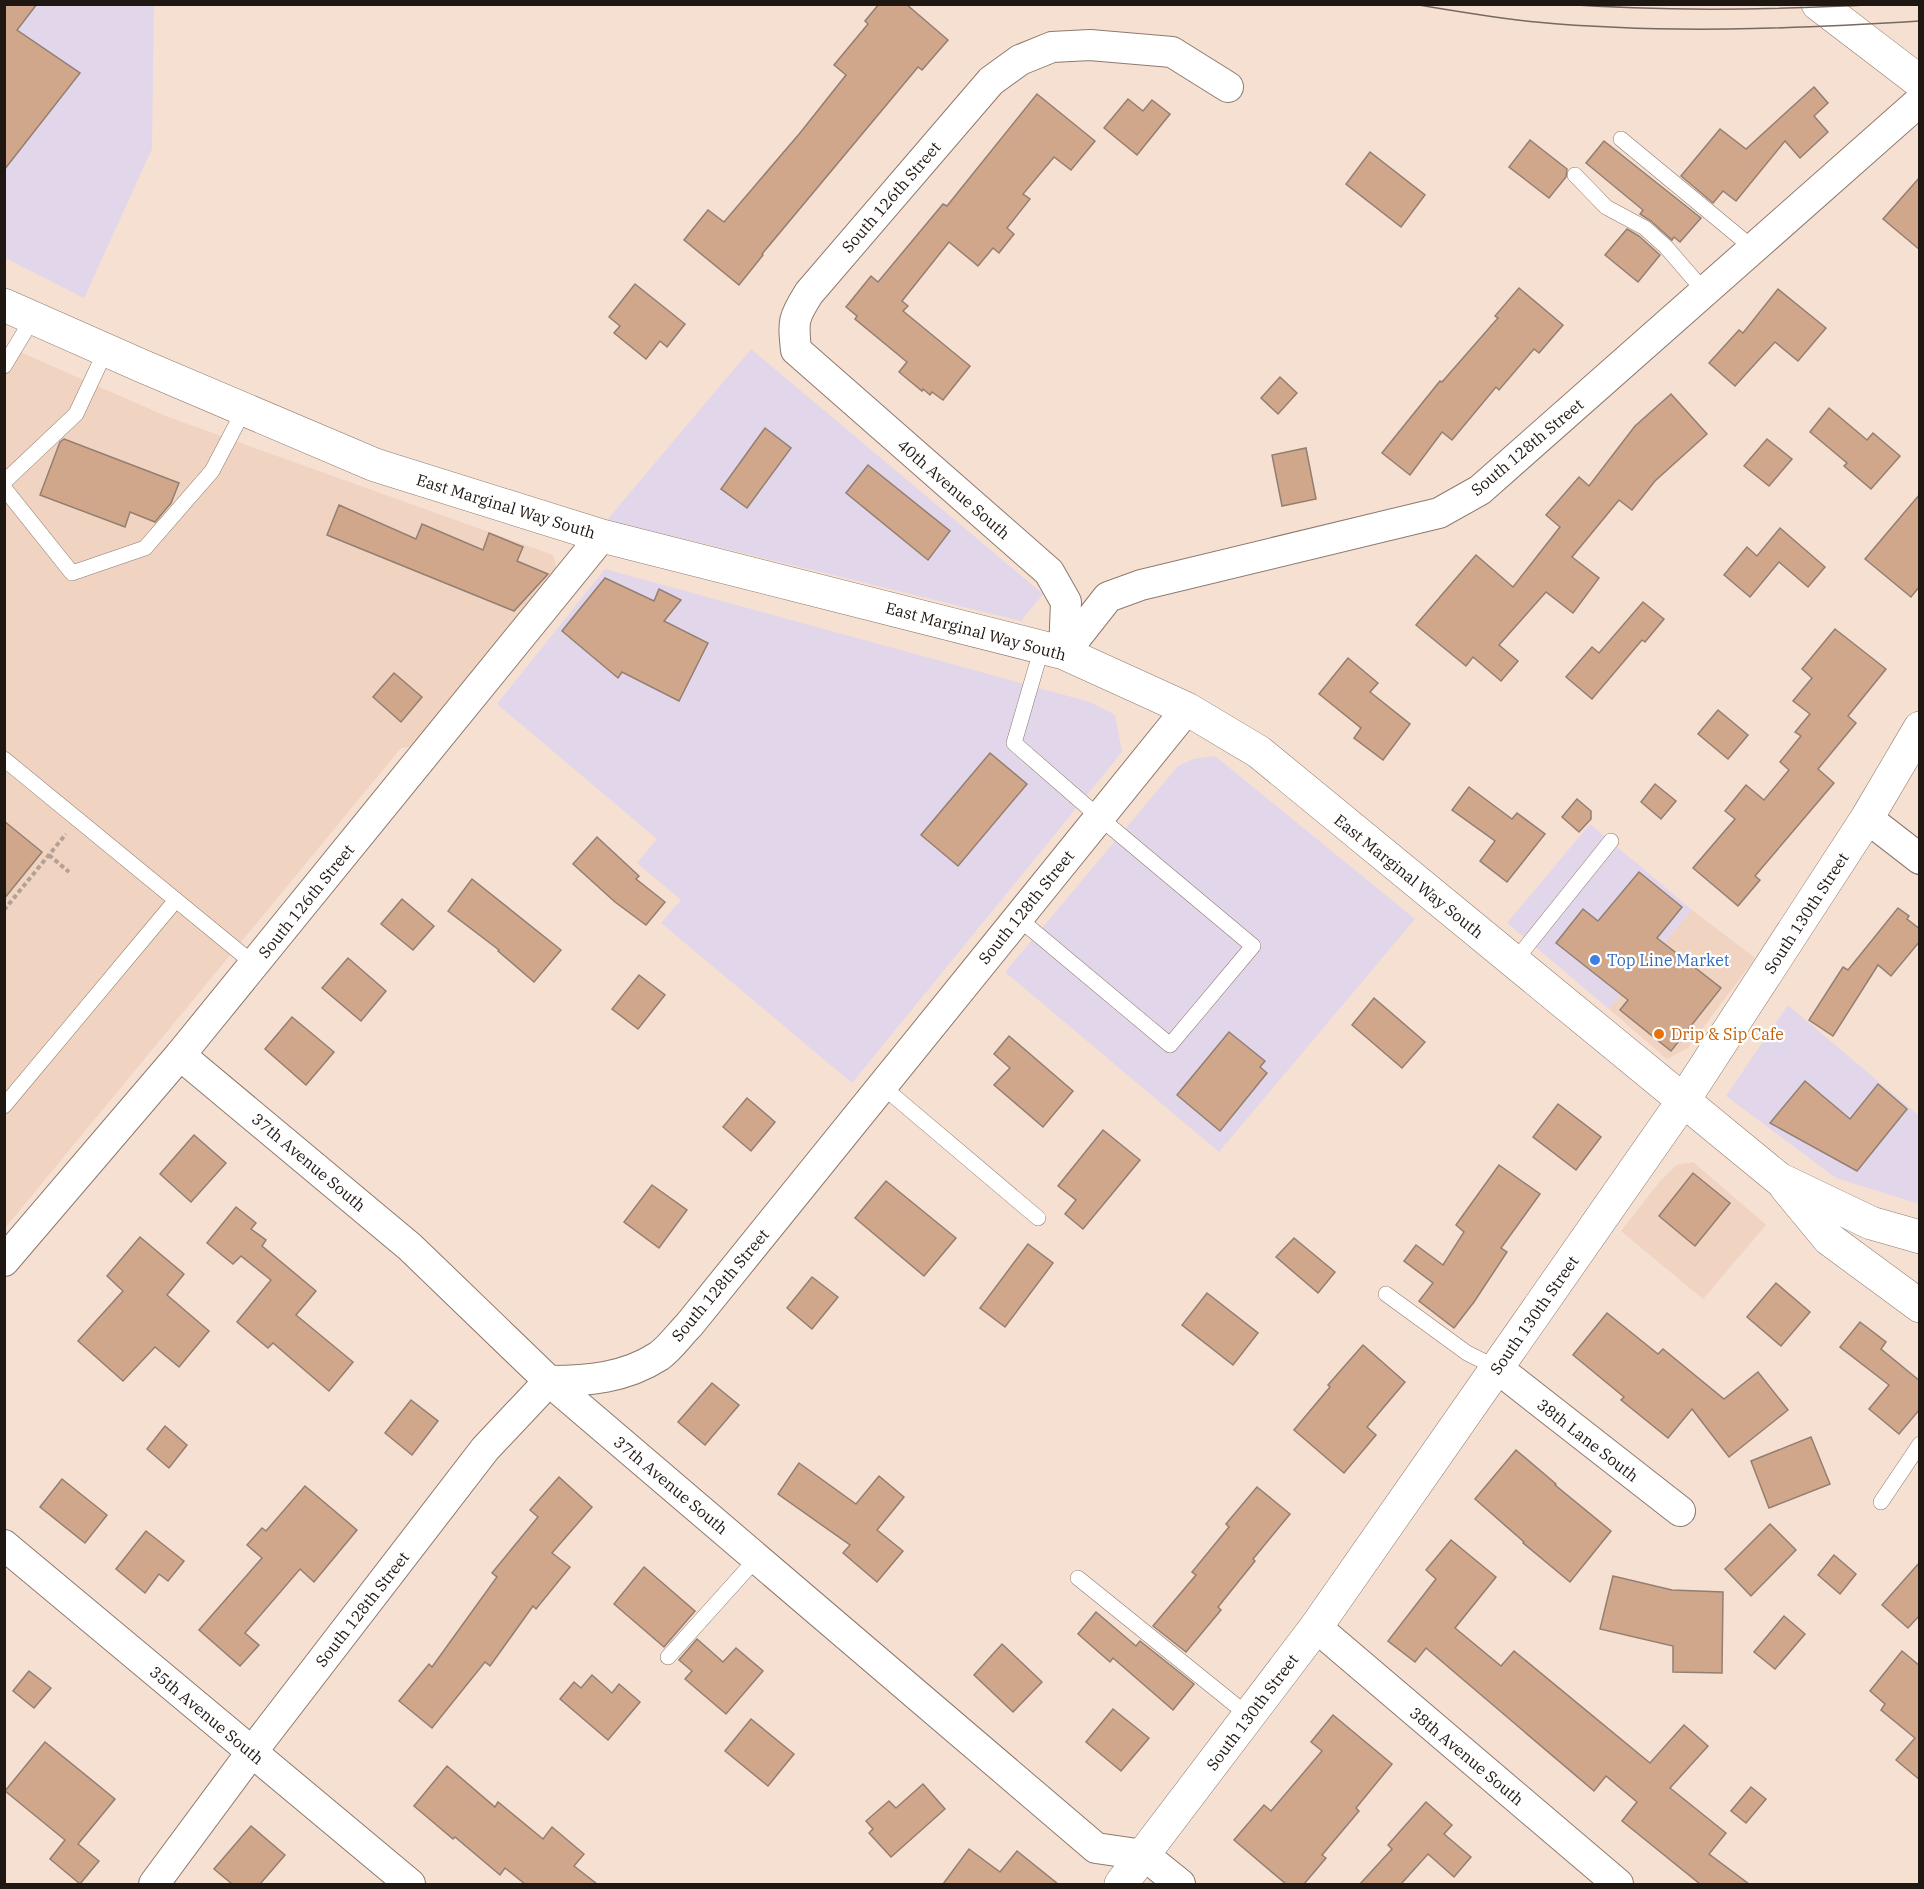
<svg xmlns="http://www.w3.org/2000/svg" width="1924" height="1889" font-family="'IBM Plex Serif',serif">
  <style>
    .built { fill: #f0d3c0 }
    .industrial { fill: #e2d6ea }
    .building { fill: #d1a78b; stroke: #937f72; stroke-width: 1.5 }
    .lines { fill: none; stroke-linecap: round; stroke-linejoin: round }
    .service-casing { stroke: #8e7a6d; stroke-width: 16 }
    .minor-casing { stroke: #8e7a6d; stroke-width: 32 }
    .tertiary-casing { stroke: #8e7a6d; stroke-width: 34 }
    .path { stroke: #b3a196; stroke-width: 4; stroke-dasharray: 4.5 3; stroke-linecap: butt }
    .service { stroke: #fff; stroke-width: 15 }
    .minor { stroke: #fff; stroke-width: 30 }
    .tertiary { stroke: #fff; stroke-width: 33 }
    .tram { stroke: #766960; stroke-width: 1.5 }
    .shop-dot { fill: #3f7fe0; stroke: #fff; stroke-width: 2 }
    .food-dot { fill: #e8710a; stroke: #fff; stroke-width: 2 }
    .labels { text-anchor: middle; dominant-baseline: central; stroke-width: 4.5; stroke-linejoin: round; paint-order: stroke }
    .street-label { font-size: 16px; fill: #1f1712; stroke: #fff }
    .shop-label { font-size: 16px; fill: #366cbe; stroke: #fff; text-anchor: start }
    .food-label { font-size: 16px; fill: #c56008; stroke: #fff; text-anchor: start }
  </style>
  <rect width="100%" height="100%" fill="#f6e0d2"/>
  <g class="built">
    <path d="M 4,345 L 168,417 L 553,555 L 556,566 L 554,575 L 415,746 L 401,748 L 5,1228 Z"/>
    <path d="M 1692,910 L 1755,958 L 1688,1048 L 1667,1059 L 1609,1009 Z"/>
    <path d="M 1693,1162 L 1766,1225 L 1703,1299 L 1621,1231 L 1661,1180 L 1677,1165 Z"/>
  </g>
  <g class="industrial">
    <path d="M 4,5 L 154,5 L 152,149 L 84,298 L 5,258 Z"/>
    <path d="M 751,349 L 1043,594 L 1021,621 L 607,520 Z"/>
    <path d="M 605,569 L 1090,702 L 1115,715 L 1122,752 L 852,1083 L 661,923 L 681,900 L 637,863 L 657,839 L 497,704 Z"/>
    <path d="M 1215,756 L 1415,919 L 1219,1152 L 1005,972 L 1178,766 L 1193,759 Z"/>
    <path d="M 1590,824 L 1692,910 L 1609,1009 L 1507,923 Z"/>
    <path d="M 1788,1005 L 1919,1116 L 1919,1204 L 1836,1178 L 1726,1096 Z"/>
  </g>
  <g class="building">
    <path d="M 4,4 L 37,4 L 17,30 L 80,73 L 4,170 Z"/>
    <path d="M 879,4 L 906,4 L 948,40 L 922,70 L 918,67 L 762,254 L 763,255 L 739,285 L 684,240 L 708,210 L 724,222 L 800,133 L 846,75 L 834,65 L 868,24 L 865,21 Z"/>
    <path d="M 1814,87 L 1828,103 L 1814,116 L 1828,132 L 1800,158 L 1785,141 L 1736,201 L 1723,191 L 1713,203 L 1681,176 L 1720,129 L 1746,149 Z"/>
    <path d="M 1037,94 L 1095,141 L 1071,170 L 1054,157 L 1023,194 L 1030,199 L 1007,228 L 1014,234 L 999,253 L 993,248 L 978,266 L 949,242 L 902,301 L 908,306 L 903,311 L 970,366 L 943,400 L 932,392 L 930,395 L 923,389 L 922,391 L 899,372 L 907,362 L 855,319 L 857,316 L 846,307 L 871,276 L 878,282 L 943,204 L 947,206 Z"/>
    <path d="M 1128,99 L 1143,111 L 1152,100 L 1170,114 L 1137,155 L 1104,128 Z"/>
    <path d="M 1530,140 L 1567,169 L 1566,177 L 1549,198 L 1509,167 Z"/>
    <path d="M 1604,141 L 1701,218 L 1680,242 L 1674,237 L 1672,240 L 1651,221 L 1640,214 L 1643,210 L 1586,163 Z"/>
    <path d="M 1370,152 L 1425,195 L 1401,227 L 1346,184 Z"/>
    <path d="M 1920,177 L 1920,250 L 1883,219 Z"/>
    <path d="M 1627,229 L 1639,236 L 1660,255 L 1638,282 L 1605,255 Z"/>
    <path d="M 635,284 L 685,324 L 667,347 L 660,341 L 646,359 L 614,333 L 620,326 L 609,317 Z"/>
    <path d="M 1519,288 L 1563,325 L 1539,353 L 1534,349 L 1499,390 L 1496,387 L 1452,440 L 1442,432 L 1410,475 L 1382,453 L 1440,381 L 1442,382 L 1498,318 L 1495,316 Z"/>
    <path d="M 1778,289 L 1826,328 L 1798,361 L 1775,342 L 1735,386 L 1709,363 L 1739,330 L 1743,333 Z"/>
    <path d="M 1280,377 L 1297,393 L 1278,414 L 1261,398 Z"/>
    <path d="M 1671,394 L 1707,434 L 1655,481 L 1632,510 L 1619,500 L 1572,557 L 1599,578 L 1573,613 L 1546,592 L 1499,645 L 1518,661 L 1501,681 L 1473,657 L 1466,666 L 1416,625 L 1476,555 L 1513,587 L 1560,527 L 1546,515 L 1579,477 L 1589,486 L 1635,426 Z"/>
    <path d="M 1829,408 L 1867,440 L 1873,433 L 1900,456 L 1871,489 L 1844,466 L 1847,463 L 1810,432 Z"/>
    <path d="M 765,428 L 791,448 L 747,508 L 721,489 Z"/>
    <path d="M 64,439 L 179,483 L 171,503 L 155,522 L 130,512 L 125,527 L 40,495 L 60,442 Z"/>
    <path d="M 1767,439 L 1792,459 L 1769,486 L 1744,466 Z"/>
    <path d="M 1306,448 L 1316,499 L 1282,506 L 1272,455 Z"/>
    <path d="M 868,465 L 950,531 L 928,560 L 846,493 Z"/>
    <path d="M 1920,494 L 1920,586 L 1911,597 L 1865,559 Z"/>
    <path d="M 339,505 L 416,539 L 422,524 L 483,550 L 489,533 L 523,547 L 517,561 L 548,574 L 514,611 L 327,535 Z"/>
    <path d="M 1780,528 L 1825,567 L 1808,587 L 1779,562 L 1750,597 L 1724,575 L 1747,547 L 1757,556 Z"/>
    <path d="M 605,578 L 654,601 L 659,589 L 681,600 L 664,621 L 708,643 L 679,701 L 622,672 L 618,678 L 562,631 Z"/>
    <path d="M 1643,602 L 1664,619 L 1645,642 L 1642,640 L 1592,699 L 1566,677 L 1592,647 L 1599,653 Z"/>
    <path d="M 1835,629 L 1886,669 L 1848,716 L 1856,723 L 1818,769 L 1834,783 L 1755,876 L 1760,880 L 1738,906 L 1693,868 L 1735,819 L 1725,811 L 1746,785 L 1764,800 L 1789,770 L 1780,762 L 1801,736 L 1795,732 L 1810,714 L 1793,701 L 1812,678 L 1802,669 Z"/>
    <path d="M 1348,658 L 1378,683 L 1370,692 L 1410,724 L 1383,760 L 1354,738 L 1361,728 L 1319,694 Z"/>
    <path d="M 394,673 L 422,697 L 401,722 L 373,697 Z"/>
    <path d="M 1718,710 L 1748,735 L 1728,759 L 1698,734 Z"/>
    <path d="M 990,753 L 1027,784 L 958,866 L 921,835 Z"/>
    <path d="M 1655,784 L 1676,801 L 1661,819 L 1641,802 Z"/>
    <path d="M 1469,787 L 1512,819 L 1517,813 L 1545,834 L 1507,882 L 1480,861 L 1495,841 L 1452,810 Z"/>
    <path d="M 1577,799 L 1591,811 L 1591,819 L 1579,832 L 1562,817 Z"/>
    <path d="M 4,821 L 42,852 L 4,899 Z"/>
    <path d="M 597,837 L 639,876 L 636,879 L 665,902 L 646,925 L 615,902 L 573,864 Z"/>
    <path d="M 1639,872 L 1682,907 L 1657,938 L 1721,988 L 1671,1051 L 1620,1010 L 1628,1000 L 1556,943 L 1583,909 L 1598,921 Z"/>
    <path d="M 472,879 L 561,950 L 534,982 L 498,951 L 499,950 L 448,911 Z"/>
    <path d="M 402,899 L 434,926 L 413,950 L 381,924 Z"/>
    <path d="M 1898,908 L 1909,916 L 1907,919 L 1920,929 L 1920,941 L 1891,976 L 1878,965 L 1833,1036 L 1809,1020 L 1843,967 L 1848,970 Z"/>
    <path d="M 348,958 L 386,991 L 361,1021 L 322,988 Z"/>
    <path d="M 639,975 L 665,995 L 638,1029 L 612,1009 Z"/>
    <path d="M 1374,998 L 1425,1042 L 1402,1068 L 1352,1025 Z"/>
    <path d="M 292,1017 L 334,1052 L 306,1085 L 265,1049 Z"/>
    <path d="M 1229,1032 L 1265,1061 L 1260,1067 L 1267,1073 L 1220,1131 L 1177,1095 Z"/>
    <path d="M 1009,1036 L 1073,1091 L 1043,1127 L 994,1085 L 1010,1068 L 994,1054 Z"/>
    <path d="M 1805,1081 L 1850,1119 L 1878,1084 L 1907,1109 L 1857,1171 L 1770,1123 Z"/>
    <path d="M 747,1098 L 775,1122 L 751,1151 L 723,1127 Z"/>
    <path d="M 1558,1104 L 1601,1137 L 1576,1170 L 1533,1137 Z"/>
    <path d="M 1103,1130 L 1140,1160 L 1083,1229 L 1065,1214 L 1076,1200 L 1058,1186 Z"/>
    <path d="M 194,1135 L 226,1163 L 191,1202 L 160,1174 Z"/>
    <path d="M 1499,1165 L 1540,1194 L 1501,1248 L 1507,1252 L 1474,1302 L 1454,1328 L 1419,1301 L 1433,1283 L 1404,1261 L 1416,1245 L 1443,1265 L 1464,1232 L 1456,1225 Z"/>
    <path d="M 1693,1173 L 1730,1203 L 1695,1246 L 1659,1216 Z"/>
    <path d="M 886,1181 L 956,1238 L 924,1276 L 855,1218 Z"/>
    <path d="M 652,1185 L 687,1210 L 659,1248 L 624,1222 Z"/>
    <path d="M 236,1207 L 256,1223 L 251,1229 L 266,1240 L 262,1246 L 316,1291 L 296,1315 L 353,1362 L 329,1391 L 273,1343 L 268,1348 L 237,1322 L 271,1280 L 241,1256 L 233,1264 L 207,1243 Z"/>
    <path d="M 140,1237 L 184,1274 L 167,1295 L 209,1331 L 179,1367 L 155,1347 L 123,1381 L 78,1341 L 123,1291 L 107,1276 Z"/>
    <path d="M 1294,1238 L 1335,1272 L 1318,1293 L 1276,1257 Z"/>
    <path d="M 1028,1244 L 1053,1263 L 1005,1327 L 980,1308 Z"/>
    <path d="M 812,1277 L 838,1297 L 812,1329 L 787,1308 Z"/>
    <path d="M 1776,1283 L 1810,1312 L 1781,1346 L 1747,1317 Z"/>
    <path d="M 1207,1293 L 1258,1333 L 1233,1365 L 1182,1325 Z"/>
    <path d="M 1607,1313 L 1658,1354 L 1663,1349 L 1724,1399 L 1758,1372 L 1788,1410 L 1729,1457 L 1692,1409 L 1668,1438 L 1621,1400 L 1624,1397 L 1573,1355 Z"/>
    <path d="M 1860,1322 L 1886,1342 L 1881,1349 L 1920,1381 L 1920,1409 L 1899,1434 L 1869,1409 L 1889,1385 L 1840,1347 Z"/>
    <path d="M 1363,1345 L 1405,1382 L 1367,1427 L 1376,1435 L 1344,1473 L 1294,1430 L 1330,1387 L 1328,1385 Z"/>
    <path d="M 712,1383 L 739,1405 L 705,1445 L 678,1422 Z"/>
    <path d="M 411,1400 L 438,1421 L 412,1455 L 385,1433 Z"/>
    <path d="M 165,1426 L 187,1445 L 169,1468 L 147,1449 Z"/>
    <path d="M 1811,1437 L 1830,1484 L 1769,1508 L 1751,1461 Z"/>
    <path d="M 1516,1450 L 1556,1484 L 1555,1485 L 1611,1531 L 1570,1582 L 1523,1543 L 1524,1542 L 1475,1499 Z"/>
    <path d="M 799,1463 L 856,1504 L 879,1476 L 904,1497 L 877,1530 L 903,1551 L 877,1582 L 843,1553 L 850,1545 L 778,1494 Z"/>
    <path d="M 559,1477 L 592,1507 L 552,1553 L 570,1567 L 536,1609 L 533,1606 L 490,1666 L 485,1662 L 432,1728 L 399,1701 L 429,1664 L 432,1667 L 497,1577 L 492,1573 L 538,1517 L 530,1510 Z"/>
    <path d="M 62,1479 L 107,1515 L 85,1543 L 40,1507 Z"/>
    <path d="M 305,1486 L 357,1530 L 314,1582 L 300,1569 L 245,1633 L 259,1645 L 240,1666 L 199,1630 L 262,1558 L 247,1545 L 262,1528 L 266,1531 Z"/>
    <path d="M 1257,1487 L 1290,1514 L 1253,1559 L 1255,1561 L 1218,1607 L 1221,1610 L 1186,1652 L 1153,1626 L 1196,1575 L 1192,1572 L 1229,1527 L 1226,1524 Z"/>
    <path d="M 1770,1524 L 1796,1550 L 1751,1596 L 1725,1569 Z"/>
    <path d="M 146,1531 L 184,1561 L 168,1581 L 159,1574 L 145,1593 L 116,1569 Z"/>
    <path d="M 1451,1540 L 1496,1577 L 1455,1628 L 1501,1666 L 1514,1651 L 1650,1763 L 1684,1725 L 1708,1746 L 1670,1788 L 1726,1833 L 1709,1854 L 1749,1884 L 1700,1884 L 1622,1821 L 1637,1802 L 1606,1776 L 1594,1791 L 1426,1648 L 1415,1662 L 1388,1641 L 1436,1579 L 1426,1570 Z"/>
    <path d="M 1834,1555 L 1856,1574 L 1840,1594 L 1818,1575 Z"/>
    <path d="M 1920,1562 L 1920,1615 L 1908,1628 L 1882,1605 Z"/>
    <path d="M 644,1567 L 695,1611 L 664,1647 L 614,1604 Z"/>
    <path d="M 1613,1576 L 1672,1590 L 1723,1592 L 1722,1673 L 1673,1672 L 1673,1646 L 1600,1629 Z"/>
    <path d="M 1096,1612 L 1136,1646 L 1140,1641 L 1194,1684 L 1173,1710 L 1113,1658 L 1110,1662 L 1078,1634 Z"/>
    <path d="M 1784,1616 L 1805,1634 L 1775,1669 L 1754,1652 Z"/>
    <path d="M 697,1639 L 723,1662 L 736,1648 L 763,1671 L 726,1714 L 685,1679 L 692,1671 L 679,1660 Z"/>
    <path d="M 1002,1644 L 1042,1682 L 1013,1712 L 974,1675 Z"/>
    <path d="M 1902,1651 L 1920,1666 L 1920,1780 L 1896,1760 L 1915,1738 L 1881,1710 L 1885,1704 L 1870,1691 Z"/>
    <path d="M 29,1671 L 51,1688 L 34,1708 L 13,1691 Z"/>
    <path d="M 592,1675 L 612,1693 L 619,1684 L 640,1702 L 608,1740 L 560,1699 L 574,1682 L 581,1688 Z"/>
    <path d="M 1113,1709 L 1149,1738 L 1121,1771 L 1086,1742 Z"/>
    <path d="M 1333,1715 L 1392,1764 L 1356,1808 L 1359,1811 L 1322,1855 L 1326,1858 L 1304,1884 L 1286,1884 L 1234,1840 L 1264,1805 L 1271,1811 L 1322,1751 L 1311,1742 Z"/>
    <path d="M 751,1719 L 794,1754 L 768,1786 L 725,1751 Z"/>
    <path d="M 45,1742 L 115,1799 L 78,1844 L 99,1861 L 80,1884 L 50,1859 L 65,1840 L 5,1791 Z"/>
    <path d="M 447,1766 L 495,1807 L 498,1802 L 543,1839 L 552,1827 L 584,1854 L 574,1866 L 597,1884 L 525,1884 L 505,1868 L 500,1875 L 455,1837 L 453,1839 L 414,1806 Z"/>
    <path d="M 923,1784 L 945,1809 L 891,1857 L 869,1833 L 873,1829 L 866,1821 L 889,1801 L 896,1808 Z"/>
    <path d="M 1751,1787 L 1766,1799 L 1746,1823 L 1731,1811 Z"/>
    <path d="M 1426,1802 L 1452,1825 L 1444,1834 L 1471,1857 L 1454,1877 L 1428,1854 L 1401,1884 L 1360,1884 L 1392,1849 L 1388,1845 Z"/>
    <path d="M 251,1826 L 285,1855 L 260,1884 L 232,1884 L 214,1869 Z"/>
    <path d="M 969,1849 L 1000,1872 L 1017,1851 L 1058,1884 L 943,1884 Z"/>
  </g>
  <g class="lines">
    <g class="service-casing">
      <g id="service">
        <path d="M 1621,139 L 1754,249"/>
        <path d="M 1575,175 L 1606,207 L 1645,228 L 1666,247 L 1705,292"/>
        <path d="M 4,366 L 33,318"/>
        <path d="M 4,482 L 76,414 L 106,350"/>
        <path d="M 4,488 L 72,573 L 145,548 L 212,471 L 244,410"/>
        <path d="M 4,759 L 254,964"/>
        <path d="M 1018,918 L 1170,1045 L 1253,946 L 1099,817 L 1014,743 L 1042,647"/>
        <path d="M 1514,962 L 1611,841"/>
        <path d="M 882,1086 L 1038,1218"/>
        <path d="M 4,1106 L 176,900"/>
        <path d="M 1386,1294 L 1467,1353 L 1497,1368"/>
        <path d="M 1881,1502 L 1920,1444"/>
        <path d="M 1078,1578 L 1249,1716"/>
        <path d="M 668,1657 L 757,1558"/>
      </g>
    </g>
    <g class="minor-casing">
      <g id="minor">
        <path d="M 1064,653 L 1108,597 L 1141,585 L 1439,513 L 1480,490 L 1920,101"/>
        <path d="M 1064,653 L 1066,602 L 1049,572 L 796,350 C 793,321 793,318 809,293 L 991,81 L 1020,60 L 1052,47 L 1090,45 L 1172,52 L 1228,87"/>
        <path d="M 1867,818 L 1920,859"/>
        <path d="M 180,1055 L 410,1247 L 549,1381 L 1096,1848 L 1144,1855 L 1180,1884"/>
        <path d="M 4,1261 L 180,1055 L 602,536"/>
        <path d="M 1497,1368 L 1680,1511"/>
        <path d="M 4,1545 L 410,1884"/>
        <path d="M 1316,1627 L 1618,1884"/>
        <path d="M 154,1884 L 251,1753 L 485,1449 L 549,1381 C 588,1381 625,1378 659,1356 C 670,1348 679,1335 689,1325 L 1187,709"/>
      </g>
    </g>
    <g class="tertiary-casing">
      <g id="tertiary">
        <path d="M 1818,4 L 1920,82"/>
        <path d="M 4,305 L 142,366 L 375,465 L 602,536 L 1064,653 L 1187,709 L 1259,752 L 1779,1179 L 1871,1223 L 1920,1237"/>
        <path d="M 1786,1187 L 1829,1239 L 1920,1306"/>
        <path d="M 1121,1884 L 1316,1627 L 1683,1101 L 1867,818 L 1920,728"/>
      </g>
    </g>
    <g class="path">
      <path d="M 49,855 L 69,872"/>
      <path d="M 4,910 L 66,834"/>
    </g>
    <use href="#service" class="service"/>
    <use href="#minor" class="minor"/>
    <use href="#tertiary" class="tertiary"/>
    <g class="tram">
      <path d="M 1413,4 C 1454,11 1495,18 1536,22 C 1663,34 1792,29 1920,21"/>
      <path d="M 1561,4 C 1669,12 1776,10 1884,4"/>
    </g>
  </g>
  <circle class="shop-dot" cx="1595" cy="960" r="6"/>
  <circle class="food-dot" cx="1659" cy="1034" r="6"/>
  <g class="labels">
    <g class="street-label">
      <text transform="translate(891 197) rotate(-49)">South 126th Street</text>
      <text transform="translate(1527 447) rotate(-40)">South 128th Street</text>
      <text transform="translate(954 489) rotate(41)">40th Avenue South</text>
      <text transform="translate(506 506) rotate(17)">East Marginal Way South</text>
      <text transform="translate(976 631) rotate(15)">East Marginal Way South</text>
      <text transform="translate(1409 876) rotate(39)">East Marginal Way South</text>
      <text transform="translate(306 901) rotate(-51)">South 126th Street</text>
      <text transform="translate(1026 907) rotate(-51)">South 128th Street</text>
      <text transform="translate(1806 913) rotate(-57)">South 130th Street</text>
      <text transform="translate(309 1162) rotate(40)">37th Avenue South</text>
      <text transform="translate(720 1285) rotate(-50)">South 128th Street</text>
      <text transform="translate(1534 1315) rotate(-55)">South 130th Street</text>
      <text transform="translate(1588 1440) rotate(38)">38th Lane South</text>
      <text transform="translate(671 1485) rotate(40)">37th Avenue South</text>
      <text transform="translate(362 1609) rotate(-52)">South 128th Street</text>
      <text transform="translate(1252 1712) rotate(-53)">South 130th Street</text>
      <text transform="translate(207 1715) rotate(40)">35th Avenue South</text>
      <text transform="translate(1467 1756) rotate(40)">38th Avenue South</text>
    </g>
    <g class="shop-label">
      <text x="1607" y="960">Top Line Market</text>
    </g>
    <g class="food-label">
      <text x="1671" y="1034">Drip &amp; Sip Cafe</text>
    </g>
  </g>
  <rect width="1924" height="1889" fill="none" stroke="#1f1712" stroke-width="12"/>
</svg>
